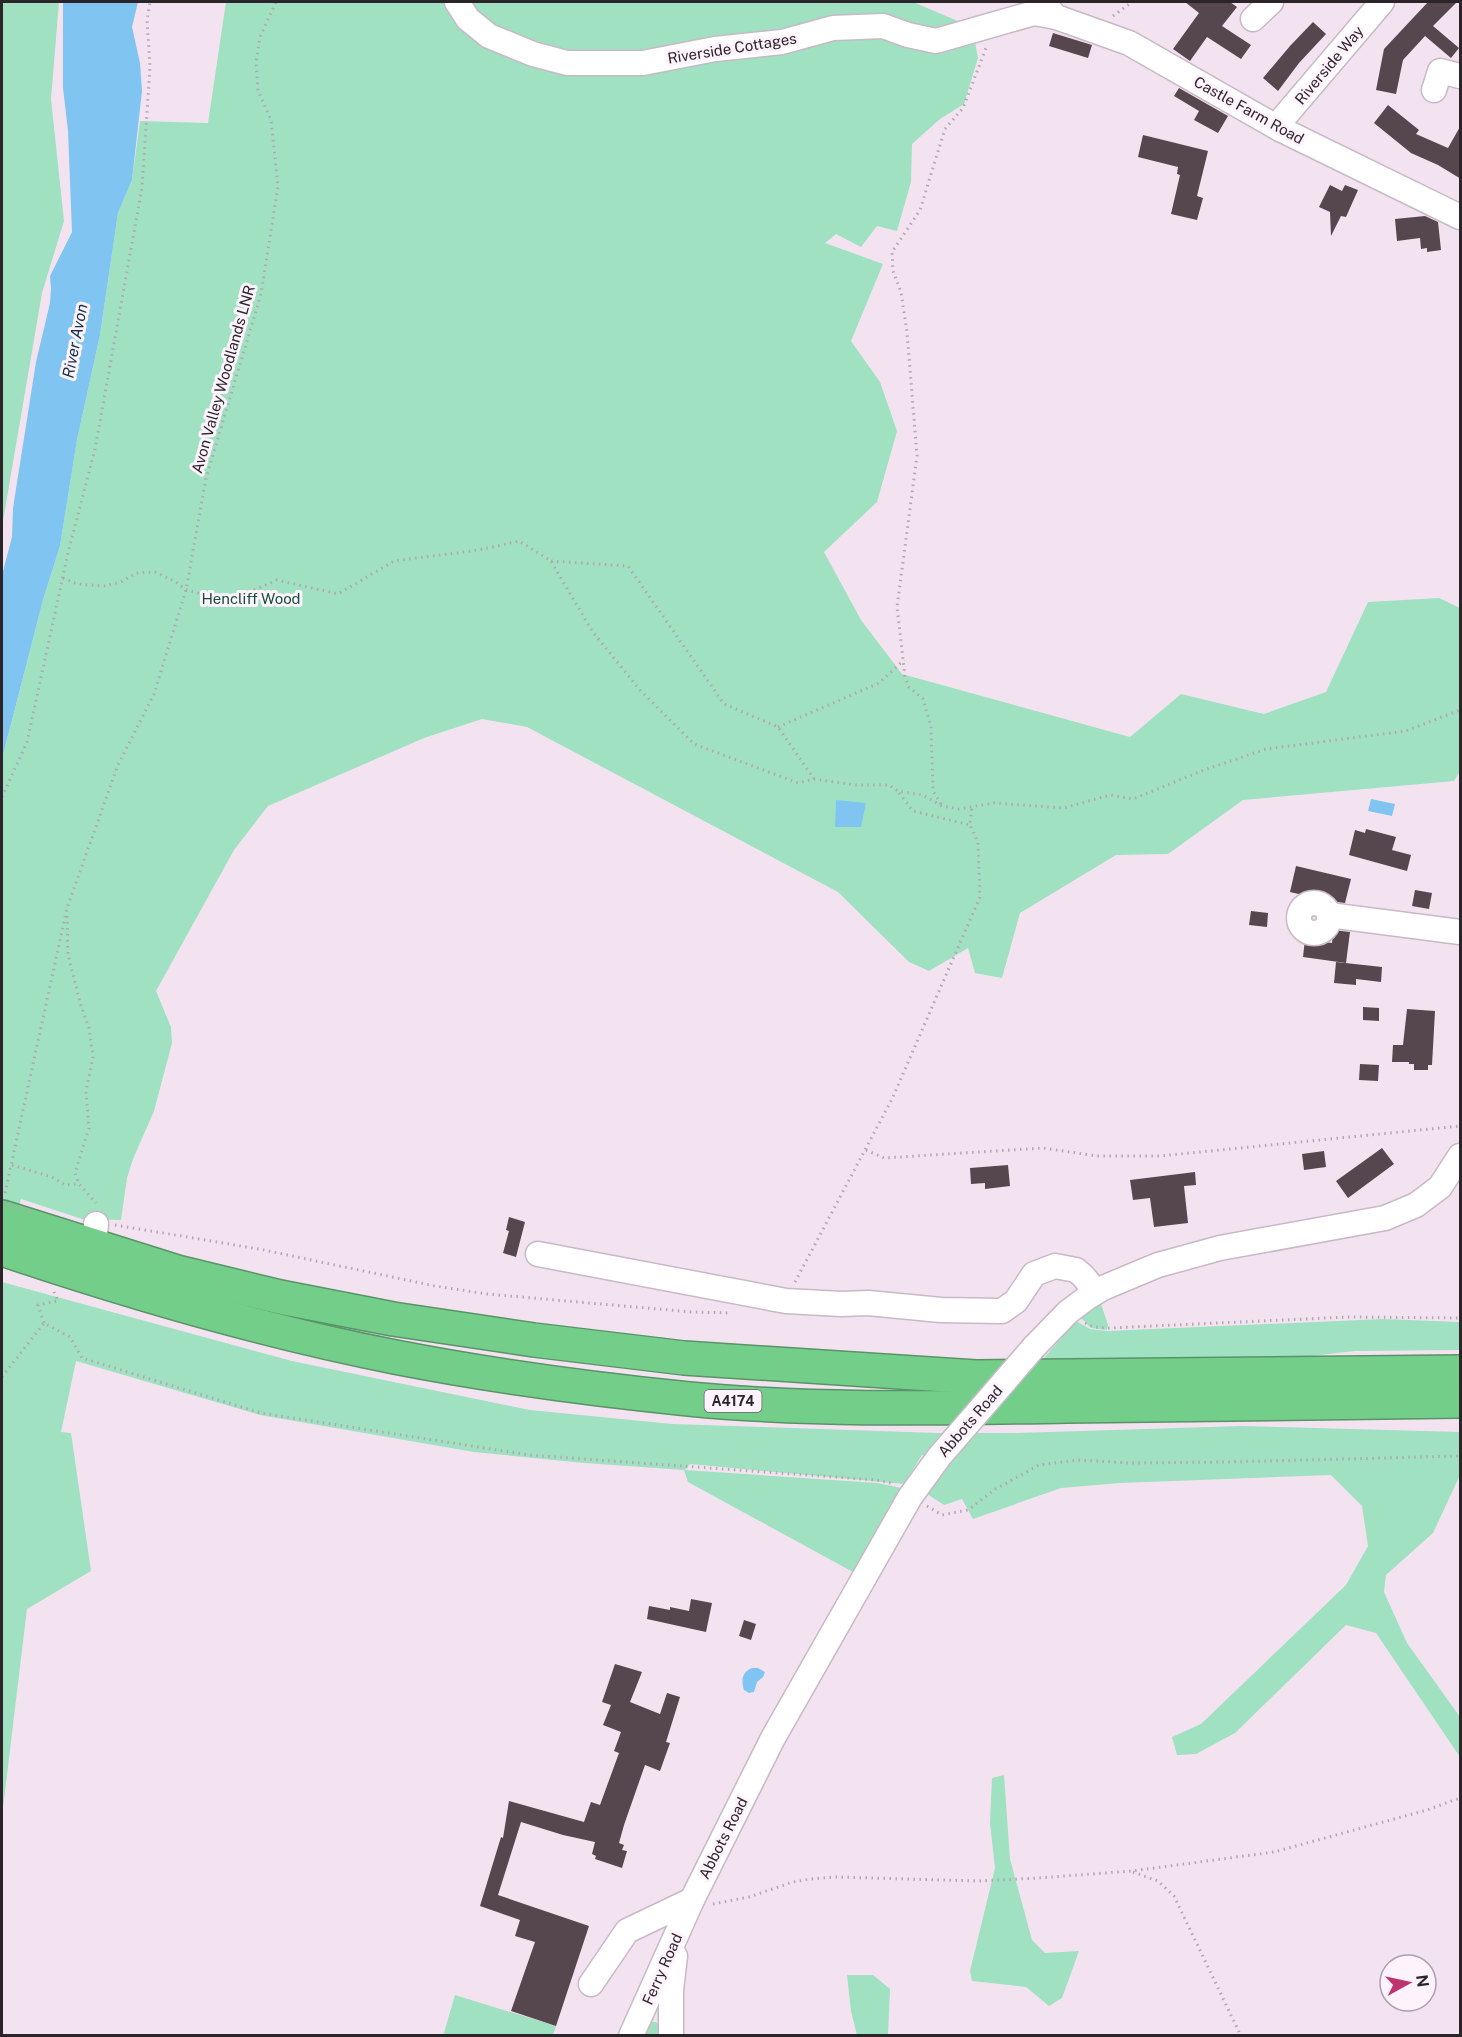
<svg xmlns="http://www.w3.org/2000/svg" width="1462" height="2037" font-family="'Public Sans',sans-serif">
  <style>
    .green { fill: #a0e1c1 }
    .water { fill: #80c5f1 }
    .building { fill: #56464e }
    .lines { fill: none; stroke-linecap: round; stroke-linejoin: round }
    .minor-casing { stroke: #c7b9c6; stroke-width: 27 }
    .highway-casing { stroke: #5a9368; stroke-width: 36 }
    .path { stroke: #b2a6b1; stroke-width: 3; stroke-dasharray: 1.5 4.5; stroke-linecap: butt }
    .minor { stroke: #fff; stroke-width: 24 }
    .highway { stroke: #73ce8a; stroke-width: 33 }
    .minor-bridge-casing { stroke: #c7b9c6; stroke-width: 27; stroke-linecap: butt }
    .path-bridge { stroke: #b2a6b1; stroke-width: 3; stroke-dasharray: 1.5 4.5; stroke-linecap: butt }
    .minor-bridge { stroke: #fff; stroke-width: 24 }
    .labels { text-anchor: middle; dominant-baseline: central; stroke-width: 6; stroke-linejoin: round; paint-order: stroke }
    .shield { fill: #fef2fd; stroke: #6a6269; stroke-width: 1.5 }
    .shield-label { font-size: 14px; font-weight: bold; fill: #2b252a }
    .street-label { font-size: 15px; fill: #2b252a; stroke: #fef2fd }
    .park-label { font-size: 15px; fill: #115038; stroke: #fef2fd }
    .water-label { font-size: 16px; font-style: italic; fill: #133245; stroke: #fef2fd }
  </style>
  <rect width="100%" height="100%" fill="#f3e3f1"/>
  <g class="green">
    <path d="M 2,2 L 59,2 L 51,99 L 64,221 L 42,293 L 2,527 Z"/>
    <path d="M 226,2 L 913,2 L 972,27 L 978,58 L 964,104 L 940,119 L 912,144 L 911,182 L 897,231 L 877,226 L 861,247 L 836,234 L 825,243 L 883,264 L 851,341 L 880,382 L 897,431 L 877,502 L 824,552 L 861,620 L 902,674 L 1130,737 L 1181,694 L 1264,714 L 1326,692 L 1368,602 L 1439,598 L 1460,608 L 1460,771 L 1454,781 L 1243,800 L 1168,854 L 1116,855 L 1020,913 L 1002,978 L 975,973 L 968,948 L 929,971 L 909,962 L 838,892 L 527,727 L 482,719 L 424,738 L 268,806 L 234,850 L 156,991 L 171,1027 L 172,1043 L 154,1111 L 133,1159 L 127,1178 L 121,1220 L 82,1219 L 21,1199 L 2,1271 L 2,759 L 43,600 L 60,546 L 77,440 L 100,335 L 118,213 L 132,180 L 140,121 L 208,123 Z"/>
    <path d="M 2,1282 L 292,1361 L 530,1410 L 672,1424 L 938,1433 L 1017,1433 L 1241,1426 L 1460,1432 L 1460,1475 L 1433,1533 L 1386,1575 L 1384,1592 L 1407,1643 L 1460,1717 L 1460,1757 L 1376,1633 L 1346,1625 L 1235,1733 L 1196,1754 L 1177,1755 L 1172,1737 L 1201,1724 L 1346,1585 L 1368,1546 L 1362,1506 L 1331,1475 L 1120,1483 L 1061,1488 L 973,1519 L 962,1499 L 944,1505 L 924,1492 L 948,1458 L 922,1455 L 904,1484 L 690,1464 L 685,1470 L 877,1483 L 902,1488 L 853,1572 L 688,1482 L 684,1470 L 584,1463 L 474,1452 L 260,1415 L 76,1361 L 61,1432 L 71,1433 L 91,1571 L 27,1609 L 2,1816 Z"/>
    <path d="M 1100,1301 L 1108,1325 L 1107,1330 L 1091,1328 L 1080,1317 Z"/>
    <path d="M 1383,1319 L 1460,1322 L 1460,1350 L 1355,1351 L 1234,1365 L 1037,1366 L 1076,1321 L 1090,1329 L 1107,1331 Z"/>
    <path d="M 1004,1775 L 1010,1859 L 1032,1940 L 1045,1953 L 1079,1951 L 1062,1998 L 1049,2006 L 1026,1987 L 972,1981 L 970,1971 L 995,1868 L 990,1823 L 992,1778 Z"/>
    <path d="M 847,1975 L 873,1975 L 890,1989 L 888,2035 L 857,2035 L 851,2011 Z"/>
    <path d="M 455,1995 L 556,2026 L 553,2035 L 443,2036 Z"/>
    <path d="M 648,2022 L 656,2022 L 662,2029 L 663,2035 L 637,2036 Z"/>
  </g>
  <g class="water">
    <path d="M 63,2 L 138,2 L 132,27 L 140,63 L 142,91 L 132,180 L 118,213 L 100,335 L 77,440 L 60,546 L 43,600 L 2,759 L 2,575 L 12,537 L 13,508 L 36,362 L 50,303 L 51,289 L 50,276 L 72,232 L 68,131 L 63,88 Z"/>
    <path d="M 1371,799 L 1395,804 L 1392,816 L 1368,811 Z"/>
    <path d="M 836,800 L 866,803 L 861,827 L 835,827 Z"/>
    <path d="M 752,1668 L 758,1668 L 765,1672 L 763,1677 L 757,1682 L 754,1692 L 749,1693 L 744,1690 C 741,1680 742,1672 752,1668 Z"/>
  </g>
  <g class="building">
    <path d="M 1185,2 L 1230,2 L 1237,7 L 1222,26 L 1251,45 L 1241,59 L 1207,37 L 1190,61 L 1173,49 L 1199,13 Z"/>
    <path d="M 1428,2 L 1457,2 L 1433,26 L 1459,48 L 1451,58 L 1425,36 L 1403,60 L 1396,94 L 1376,90 L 1384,49 Z"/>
    <path d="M 1313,22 L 1326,34 L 1299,63 L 1278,91 L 1263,78 L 1290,46 Z"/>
    <path d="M 1053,33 L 1092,45 L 1088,58 L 1049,46 Z"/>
    <path d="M 1179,88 L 1228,116 L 1218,133 L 1194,120 L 1199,111 L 1174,96 Z"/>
    <path d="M 1388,105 L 1419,130 L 1416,134 L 1448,148 L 1461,125 L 1461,179 L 1438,165 L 1411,153 L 1374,123 Z"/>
    <path d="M 1143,135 L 1208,151 L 1197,196 L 1203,198 L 1197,220 L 1171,214 L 1180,175 L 1177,174 L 1178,167 L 1138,157 Z"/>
    <path d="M 1330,185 L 1342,191 L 1345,185 L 1358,190 L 1346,217 L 1341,216 L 1331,236 L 1330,212 L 1319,207 Z"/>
    <path d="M 1425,216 L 1438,222 L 1441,250 L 1427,252 L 1427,248 L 1421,249 L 1420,238 L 1397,241 L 1395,219 Z"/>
    <path d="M 1366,829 L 1396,837 L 1392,850 L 1411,855 L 1407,871 L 1349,855 L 1355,830 L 1365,833 Z"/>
    <path d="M 1296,866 L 1351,879 L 1345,903 L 1329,901 L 1290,892 Z"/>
    <path d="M 1415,890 L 1432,893 L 1429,909 L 1412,906 Z"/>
    <path d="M 1251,911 L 1268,913 L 1267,927 L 1249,925 Z"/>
    <path d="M 1333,930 L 1350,932 L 1346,963 L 1303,957 L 1305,939 L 1332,943 Z"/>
    <path d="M 1336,962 L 1382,967 L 1381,982 L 1356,979 L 1356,985 L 1334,983 Z"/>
    <path d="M 1363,1007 L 1379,1008 L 1379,1021 L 1363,1020 Z"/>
    <path d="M 1407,1009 L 1435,1011 L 1432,1065 L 1428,1065 L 1428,1070 L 1414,1070 L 1414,1064 L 1409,1064 L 1409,1062 L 1392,1062 L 1393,1045 L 1403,1045 Z"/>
    <path d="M 1360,1064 L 1379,1065 L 1378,1081 L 1359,1080 Z"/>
    <path d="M 1382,1148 L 1394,1164 L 1348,1198 L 1336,1181 Z"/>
    <path d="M 1324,1151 L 1326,1167 L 1304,1170 L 1302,1154 Z"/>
    <path d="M 1008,1165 L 1010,1186 L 985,1189 L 985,1183 L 971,1184 L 970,1168 Z"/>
    <path d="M 1195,1172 L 1196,1185 L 1184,1186 L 1188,1223 L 1154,1227 L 1150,1198 L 1133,1200 L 1130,1180 Z"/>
    <path d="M 509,1217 L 525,1222 L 516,1257 L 503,1253 L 509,1231 L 506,1230 Z"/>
    <path d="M 691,1599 L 712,1603 L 706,1632 L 647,1619 L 649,1606 L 670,1610 L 670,1607 L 689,1611 Z"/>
    <path d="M 744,1620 L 756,1624 L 751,1640 L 739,1636 Z"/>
    <path d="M 615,1664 L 642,1672 L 630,1702 L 660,1714 L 667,1693 L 680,1697 L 666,1742 L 670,1743 L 660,1771 L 645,1765 L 624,1825 L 619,1843 L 624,1845 L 622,1850 L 627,1851 L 622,1868 L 595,1859 L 596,1856 L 592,1854 L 595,1842 L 563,1835 L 521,1822 L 498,1895 L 589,1926 L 556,2026 L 511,2011 L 535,1942 L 515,1936 L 520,1920 L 480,1906 L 501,1837 L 503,1838 L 509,1801 L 584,1822 L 591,1802 L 600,1805 L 619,1753 L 614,1751 L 621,1732 L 603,1725 L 611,1705 L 602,1702 Z"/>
  </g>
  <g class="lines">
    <g class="minor-casing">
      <g id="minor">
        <path d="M 457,2 L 468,19 L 489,36 L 533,54 L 567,63 L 643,63 L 715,49 L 782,42 L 833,28 L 883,26 L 908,35 L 936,41 L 1034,13 L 1056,17"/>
        <path d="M 1045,5 L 1056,17 L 1129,43 L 1280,129 L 1460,217"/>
        <path d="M 1253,19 L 1271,2"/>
        <path d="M 1434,90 L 1440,71 L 1460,76"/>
        <path d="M 1280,129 L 1279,123 L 1382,2"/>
        <circle cx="1314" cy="918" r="15"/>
        <path d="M 1329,915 L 1460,932"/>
        <path d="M 94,1246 L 96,1224"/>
        <path d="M 538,1254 L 786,1301 L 841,1304 L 868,1303 L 941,1310 L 1002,1311 L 1016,1301 L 1034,1274 L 1055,1266 L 1076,1270 L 1083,1276 L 1096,1292"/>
        <path d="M 1034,1347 L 1068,1312 L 1088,1297 L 1103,1288 L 1158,1265 L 1220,1248 L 1385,1218 L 1416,1205 L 1440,1187 L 1460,1156"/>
        <path d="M 591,1984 L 627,1931 L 692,1900"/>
        <path d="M 631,2036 L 692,1900 L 773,1738 L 910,1497 L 939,1457"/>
        <path d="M 671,2036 L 671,1990 L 675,1956"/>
      </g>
    </g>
    <g class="highway-casing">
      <g id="highway">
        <path d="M 2,1217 L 177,1272 L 280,1297 L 393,1319 L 534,1340 L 684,1358 L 976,1377 L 1460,1372"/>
        <path d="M 2,1249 C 130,1292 262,1331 395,1357 C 492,1376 590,1389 689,1399 C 814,1411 941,1408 1067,1406 C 1198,1404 1329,1402 1460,1401"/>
      </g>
    </g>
    <g class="path">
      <path d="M 1113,16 L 1132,2"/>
      <path d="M 551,561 L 628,566 L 724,704 L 778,727 L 814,779"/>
      <path d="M 63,578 L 77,584 L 104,586 L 121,582 L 136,573 L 155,572 L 176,582 L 186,590 L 229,601 L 277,580 L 338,594 L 394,561 L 479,550 L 519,541 L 551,561 L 592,631 L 640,690 L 694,744 L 798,783 L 814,779 L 855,785 L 889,785 L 898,791 L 923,795 L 942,806 L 959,809 L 994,803 L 1064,808 L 1110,795 L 1133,799 L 1204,770 L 1266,749 L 1406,731 L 1460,710"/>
      <path d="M 778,727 L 879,683 L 904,660"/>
      <path d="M 899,793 L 913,811 L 970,825"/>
      <path d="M 2,797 L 27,742 L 68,553 L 95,449 L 142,188 L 150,67 L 147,20 L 150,2"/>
      <path d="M 941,804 L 933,791 L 931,727 L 923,699 L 909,687 L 905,677 L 897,607 L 917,456 L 907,332 L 901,292 L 893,271 L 892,252 L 920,210 L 945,129 L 963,108 L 986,48"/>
      <path d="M 67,916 L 68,955 L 81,1006 L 89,1028 L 93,1057 L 86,1092 L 89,1128 L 75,1173 L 79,1184"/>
      <path d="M 866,1150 L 884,1158 L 1043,1148 L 1097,1156 L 1160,1156 L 1460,1126"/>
      <path d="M 12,1165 L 52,1177 L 65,1185 L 79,1184 L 96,1203"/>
      <path d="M 5,1193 L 67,908 L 118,765 L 154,694 L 186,590 L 206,478 L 261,294 L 278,186 L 271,120 L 258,90 L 256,62 L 260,37 L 276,2"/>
      <path d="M 115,1225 L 259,1249 L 435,1286 L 487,1294 L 692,1312 L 731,1313"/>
      <path d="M 795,1282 L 892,1099 L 980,897 L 978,842 L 970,825 L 972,806"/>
      <path d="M 44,1323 L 38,1305 L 58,1301 L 54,1292"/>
      <path d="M 1085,1323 L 1094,1327 L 1109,1328 L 1348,1317 L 1460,1318"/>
      <path d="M 2,1377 L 44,1323 L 70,1337 L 82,1358 L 261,1413 L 529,1455 L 876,1480 L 895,1484"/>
      <path d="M 927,1506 L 942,1515 L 968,1510 L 994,1490 L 1039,1465 L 1077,1460 L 1130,1463 L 1228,1462 L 1460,1456"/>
      <path d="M 1133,1872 L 1158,1881 L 1174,1896 L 1241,2036"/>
      <path d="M 713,1904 L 749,1897 L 793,1882 L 811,1879 L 836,1877 L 979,1881 L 1038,1878 L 1132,1871 L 1274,1852 L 1427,1810 L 1460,1798"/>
    </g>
    <use href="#minor" class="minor"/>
    <use href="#highway" class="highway"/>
    <g class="minor-bridge-casing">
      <path id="minor-bridge" d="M 939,1457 L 1034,1347"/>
    </g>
    <path class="path-bridge" d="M 2,1203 L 36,1214"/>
    <use href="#minor-bridge" class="minor-bridge"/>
  </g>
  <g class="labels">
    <rect class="shield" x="704.5" y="1390" width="57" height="22" rx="4.5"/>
    <g class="shield-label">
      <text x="733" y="1401">A4174</text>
    </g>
    <g class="street-label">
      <text transform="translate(732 48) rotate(-9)">Riverside Cottages</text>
      <text transform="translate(1329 65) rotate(-50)">Riverside Way</text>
      <text transform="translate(1249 110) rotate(29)">Castle Farm Road</text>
      <text transform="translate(223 379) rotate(-74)">Avon Valley Woodlands LNR</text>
      <text transform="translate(970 1421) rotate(-49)">Abbots Road</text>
      <text transform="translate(723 1838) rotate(-63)">Abbots Road</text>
      <text transform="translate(662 1969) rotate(-66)">Ferry Road</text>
    </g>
    <g class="park-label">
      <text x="251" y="598">Hencliff Wood</text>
    </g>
    <g class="water-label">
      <text transform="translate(75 341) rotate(-79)">River Avon</text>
    </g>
  </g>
  <rect width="1462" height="2037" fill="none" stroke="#2b252a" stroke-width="6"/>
  <g transform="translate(1408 1983) rotate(82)"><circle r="28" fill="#fef2fd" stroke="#aaa0a9" stroke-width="1.5"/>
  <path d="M0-4.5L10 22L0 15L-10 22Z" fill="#be346e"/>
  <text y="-9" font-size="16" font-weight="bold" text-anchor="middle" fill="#2b252a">N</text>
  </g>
</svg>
